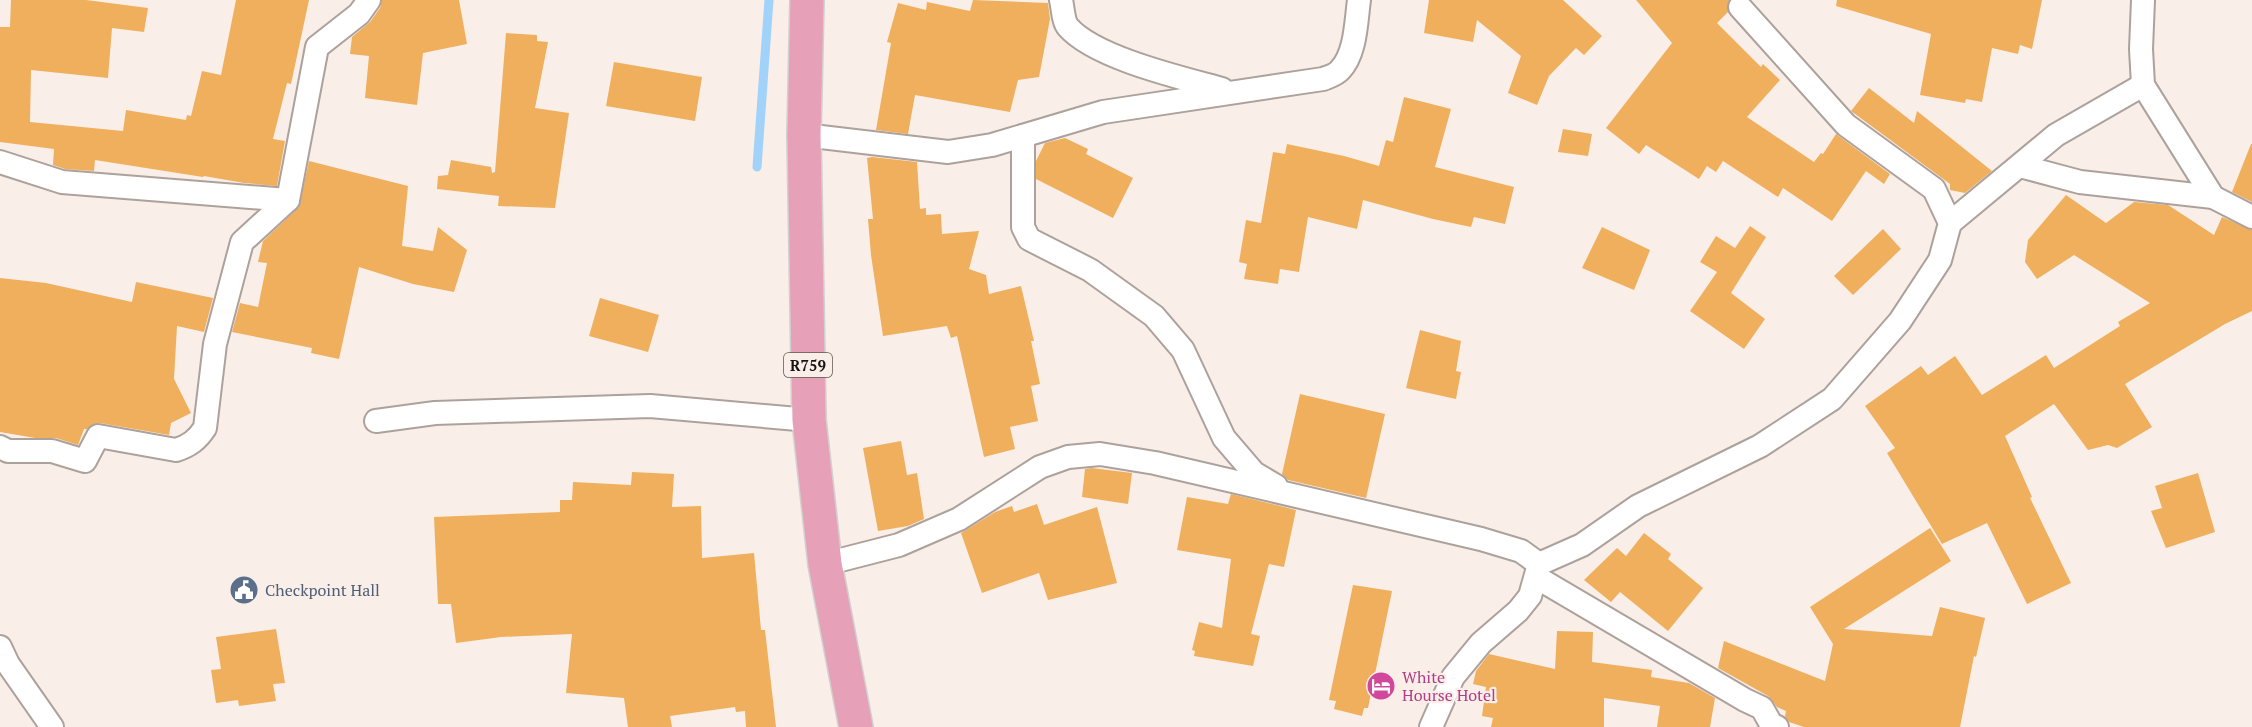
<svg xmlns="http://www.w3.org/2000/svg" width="2252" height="727" font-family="'PT Serif',serif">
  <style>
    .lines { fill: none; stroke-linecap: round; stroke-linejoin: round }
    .stream { stroke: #a1d2f9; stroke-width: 9 }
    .building { fill: #efaf5c }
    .minor-casing { stroke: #ada19c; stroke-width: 26 }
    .primary-casing { stroke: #d1d0cf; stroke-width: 36 }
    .minor { stroke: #fff; stroke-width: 22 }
    .primary { stroke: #e6a0b7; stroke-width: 33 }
    .labels { text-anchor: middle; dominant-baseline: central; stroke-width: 4.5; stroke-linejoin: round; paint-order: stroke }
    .shield { fill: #faeee8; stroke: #5b5552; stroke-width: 1.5 }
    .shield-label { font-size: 15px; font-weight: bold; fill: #171311 }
    .service-label { font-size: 16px; fill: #4e5e75; stroke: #faeee8; text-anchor: start }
    .hotel-label { font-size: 16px; fill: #b23c85; stroke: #faeee8; text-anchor: start }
  </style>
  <rect width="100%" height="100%" fill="#faeee8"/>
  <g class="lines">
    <path class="stream" d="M 757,167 L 769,0"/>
  </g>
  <g class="building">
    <path d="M 11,0 L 86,0 L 148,8 L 144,32 L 112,28 L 108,78 L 31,70 L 30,122 L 123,131 L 126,110 L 186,120 L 187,115 L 191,116 L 202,71 L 221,75 L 236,0 L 309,0 L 291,84 L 287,83 L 273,139 L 285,141 L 277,186 L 244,183 L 204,176 L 203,177 L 95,160 L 94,171 L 65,169 L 53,165 L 54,149 L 0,142 L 0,27 L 10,27 Z"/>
    <path d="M 382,0 L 459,0 L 467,44 L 423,53 L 417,105 L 365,98 L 369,56 L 350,54 L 352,37 L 370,22 L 380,8 Z"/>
    <path d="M 973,0 L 1048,3 L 1050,19 L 1039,77 L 1018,80 L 1010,112 L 915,95 L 908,134 L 876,130 L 891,43 L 887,42 L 898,3 L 926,10 L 927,2 L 970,11 Z"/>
    <path d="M 1429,0 L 1563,0 L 1602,36 L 1584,55 L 1576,48 L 1549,76 L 1537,105 L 1508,93 L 1521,56 L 1477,20 L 1473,42 L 1424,33 Z"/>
    <path d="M 1636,0 L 1729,0 L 1728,12 L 1717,23 L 1761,67 L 1763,64 L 1780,80 L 1747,117 L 1814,162 L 1821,153 L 1823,154 L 1836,134 L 1890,174 L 1884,184 L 1866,171 L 1832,221 L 1783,188 L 1778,197 L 1723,161 L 1716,172 L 1707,166 L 1699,179 L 1646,145 L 1639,154 L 1606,128 L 1672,43 Z"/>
    <path d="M 1837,0 L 2042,0 L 2032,49 L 2020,45 L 2018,54 L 1992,48 L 1982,102 L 1966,99 L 1965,103 L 1920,95 L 1931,34 L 1836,6 Z"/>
    <path d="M 506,33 L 537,35 L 537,41 L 548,42 L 535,108 L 569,113 L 555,208 L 498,206 L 499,196 L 437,189 L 438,176 L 448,175 L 451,160 L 491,167 L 492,173 L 495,172 Z"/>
    <path d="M 614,62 L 702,77 L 695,121 L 606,106 Z"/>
    <path d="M 1869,88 L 1914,123 L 1917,111 L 1992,171 L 1965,193 L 1950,190 L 1950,184 L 1851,111 Z"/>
    <path d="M 1404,97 L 1451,109 L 1435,167 L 1514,187 L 1505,224 L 1474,217 L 1471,227 L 1433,219 L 1363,200 L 1357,229 L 1308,217 L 1299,272 L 1280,269 L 1278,284 L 1244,279 L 1247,264 L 1239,262 L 1246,220 L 1261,223 L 1273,152 L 1285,154 L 1287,144 L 1344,156 L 1379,166 L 1386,140 L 1393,142 Z"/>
    <path d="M 1563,129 L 1592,134 L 1588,156 L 1558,152 Z"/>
    <path d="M 1065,138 L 1088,149 L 1086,154 L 1133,178 L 1113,218 L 1036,179 L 1036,161 L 1045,143 Z"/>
    <path d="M 2251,144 L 2252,144 L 2252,202 L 2232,192 Z"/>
    <path d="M 872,157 L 917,162 L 920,209 L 926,208 L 926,215 L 941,214 L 942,234 L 979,231 L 969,269 L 986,275 L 989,294 L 1021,286 L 1034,341 L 1031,341 L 1040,384 L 1031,386 L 1038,421 L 1010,427 L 1015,449 L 984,457 L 957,336 L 951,338 L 947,326 L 883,336 L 871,255 L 868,219 L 873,219 L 867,158 Z"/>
    <path d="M 309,161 L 408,186 L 402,246 L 433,251 L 438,227 L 467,250 L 454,292 L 413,284 L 359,267 L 339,359 L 311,353 L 312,348 L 232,332 L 240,303 L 258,307 L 267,263 L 258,262 L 263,241 L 299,207 Z"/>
    <path d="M 2066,195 L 2106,223 L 2134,202 L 2168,205 L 2214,235 L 2222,217 L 2252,230 L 2252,311 L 2225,324 L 2125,384 L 2152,427 L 2117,448 L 2108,445 L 2088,450 L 2054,404 L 2005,436 L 2032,497 L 2030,498 L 2071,583 L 2027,604 L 1987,523 L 1942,544 L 1887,453 L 1895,448 L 1865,406 L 1921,366 L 1928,375 L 1955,356 L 1982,395 L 2046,355 L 2054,368 L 2120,326 L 2118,322 L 2150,303 L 2074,255 L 2037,279 L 2025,262 L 2028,240 Z"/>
    <path d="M 1750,226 L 1766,237 L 1731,293 L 1765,319 L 1744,349 L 1690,311 L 1717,272 L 1700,262 L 1716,236 L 1735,248 Z"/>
    <path d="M 1602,227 L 1650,250 L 1634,290 L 1582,268 Z"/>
    <path d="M 1883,229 L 1901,249 L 1853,295 L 1834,276 Z"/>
    <path d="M 0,278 L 46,283 L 132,302 L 136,282 L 213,298 L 204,332 L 177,326 L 174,379 L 191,413 L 171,423 L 169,435 L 100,423 L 93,424 L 87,429 L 84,429 L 78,445 L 56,438 L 35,438 L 0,432 Z"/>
    <path d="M 600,298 L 659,315 L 648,352 L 589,336 Z"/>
    <path d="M 1420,330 L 1461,341 L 1456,371 L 1461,372 L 1456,399 L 1406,388 Z"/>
    <path d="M 1300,394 L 1385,414 L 1366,498 L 1288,480 L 1282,474 Z"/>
    <path d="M 901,441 L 907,475 L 917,473 L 924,519 L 908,526 L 878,531 L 863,448 Z"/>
    <path d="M 1092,468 L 1132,473 L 1128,504 L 1082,497 L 1085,469 Z"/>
    <path d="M 632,472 L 674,474 L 672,507 L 701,506 L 702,558 L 754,553 L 761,630 L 765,630 L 776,727 L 746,727 L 745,711 L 736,712 L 735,707 L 670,716 L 672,727 L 628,727 L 624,698 L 566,693 L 572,634 L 501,637 L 456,643 L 451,604 L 438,604 L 434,517 L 560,512 L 560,500 L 572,500 L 573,482 L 631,485 Z"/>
    <path d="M 2198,473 L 2215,532 L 2166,548 L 2151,511 L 2162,508 L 2155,486 Z"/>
    <path d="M 1231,494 L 1296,510 L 1284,567 L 1269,564 L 1251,634 L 1260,636 L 1253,666 L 1194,656 L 1195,651 L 1192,650 L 1199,622 L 1222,628 L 1231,559 L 1177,550 L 1187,497 L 1228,504 Z"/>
    <path d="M 1037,504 L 1044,525 L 1097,507 L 1117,583 L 1048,600 L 1039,573 L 982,593 L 961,533 L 995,512 L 1012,506 L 1014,512 Z"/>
    <path d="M 1930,528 L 1951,561 L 1844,629 L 1932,636 L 1940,607 L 1985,618 L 1976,657 L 1974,656 L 1960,727 L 1804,727 L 1789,722 L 1785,716 L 1786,711 L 1777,707 L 1768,696 L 1718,668 L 1724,641 L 1825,681 L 1833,644 L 1810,607 Z"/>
    <path d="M 1644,533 L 1671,554 L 1668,559 L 1703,588 L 1668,631 L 1620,592 L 1611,602 L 1584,580 L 1617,548 L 1626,556 Z"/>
    <path d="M 1353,585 L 1392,591 L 1368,708 L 1364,708 L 1362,716 L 1334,709 L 1336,701 L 1329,700 Z"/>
    <path d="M 276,629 L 285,683 L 273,684 L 276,701 L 239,706 L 238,700 L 216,703 L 211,670 L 221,669 L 216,637 Z"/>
    <path d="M 1557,631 L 1593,632 L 1592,662 L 1652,670 L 1651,677 L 1689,683 L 1715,698 L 1710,727 L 1657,727 L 1660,706 L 1604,698 L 1604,727 L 1491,727 L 1493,718 L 1482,716 L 1486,687 L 1473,684 L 1476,671 L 1489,654 L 1555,669 Z"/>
  </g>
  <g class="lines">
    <g class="minor-casing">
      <g id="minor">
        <path d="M 1061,0 C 1063,8 1063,21 1068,27 C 1095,58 1182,78 1222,89"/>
        <path d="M 2143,0 L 2141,49 L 2143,85 L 2213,197 L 2252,217"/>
        <path d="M 804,135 L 948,152 L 992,145 L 1103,112 L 1323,79 C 1328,77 1336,75 1340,70 C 1356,54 1356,21 1359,0"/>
        <path d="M 1023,136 L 1023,227 L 1029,239 L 1090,270 L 1154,316 L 1183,350 L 1224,438 L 1254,473 L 1276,486"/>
        <path d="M 0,162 L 62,182 L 288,200"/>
        <path d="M 2020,166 L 2080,182 L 2213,197"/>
        <path d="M 1950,223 L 2056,135 L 2143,85"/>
        <path d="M 376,421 L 435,413 L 650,406 L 809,420"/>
        <path d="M 0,447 L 8,451 L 52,451 L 85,461 L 98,436 L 176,450 C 189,446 197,440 205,428 L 215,344 L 242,242 L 288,200 L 317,47 L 359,14 L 369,0"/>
        <path d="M 825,564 L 899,545 L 959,519 L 1040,467 L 1068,457 L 1100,454 L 1155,463 L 1481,539 L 1521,551 L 1539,564 L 1530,596 L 1518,611 L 1481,643 L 1453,677 L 1431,727"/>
        <path d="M 1539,564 L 1582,545 L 1638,506 L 1760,446 L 1832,399 L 1900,321 L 1940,260 L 1950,223 L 1934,189 L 1846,125 L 1740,7"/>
        <path d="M 1536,577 L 1745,700 L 1762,708 L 1771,724 L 1777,727"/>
        <path d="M 0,647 L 8,664 L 52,727"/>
      </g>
    </g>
    <g class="primary-casing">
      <path id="primary" d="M 807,0 L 804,135 L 809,420 L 825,564 L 856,727"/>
    </g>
    <use href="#minor" class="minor"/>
    <use href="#primary" class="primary"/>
  </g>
  <defs>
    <g id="civic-disc" transform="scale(1.5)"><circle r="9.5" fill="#5c6f8a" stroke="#faeee8"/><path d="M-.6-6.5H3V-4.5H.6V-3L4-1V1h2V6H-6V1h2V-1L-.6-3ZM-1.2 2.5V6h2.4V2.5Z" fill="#fff"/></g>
    <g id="hotel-disc" transform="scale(1.5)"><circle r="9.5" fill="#d1479c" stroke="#faeee8"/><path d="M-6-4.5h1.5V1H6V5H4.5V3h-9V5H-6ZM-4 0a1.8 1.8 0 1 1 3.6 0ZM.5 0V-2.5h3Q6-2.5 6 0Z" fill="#fff"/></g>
  </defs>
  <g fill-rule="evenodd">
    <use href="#civic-disc" x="244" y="590"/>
    <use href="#hotel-disc" x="1381" y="686"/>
  </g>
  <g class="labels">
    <rect class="shield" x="784" y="353" width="48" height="24" rx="4.5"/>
    <g class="shield-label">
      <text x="808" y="365">R759</text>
    </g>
    <g class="service-label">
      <text x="265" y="590">Checkpoint Hall</text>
    </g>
    <g class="hotel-label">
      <text x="1402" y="677">White<tspan x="1402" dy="18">Hourse Hotel</tspan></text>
    </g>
  </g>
</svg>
